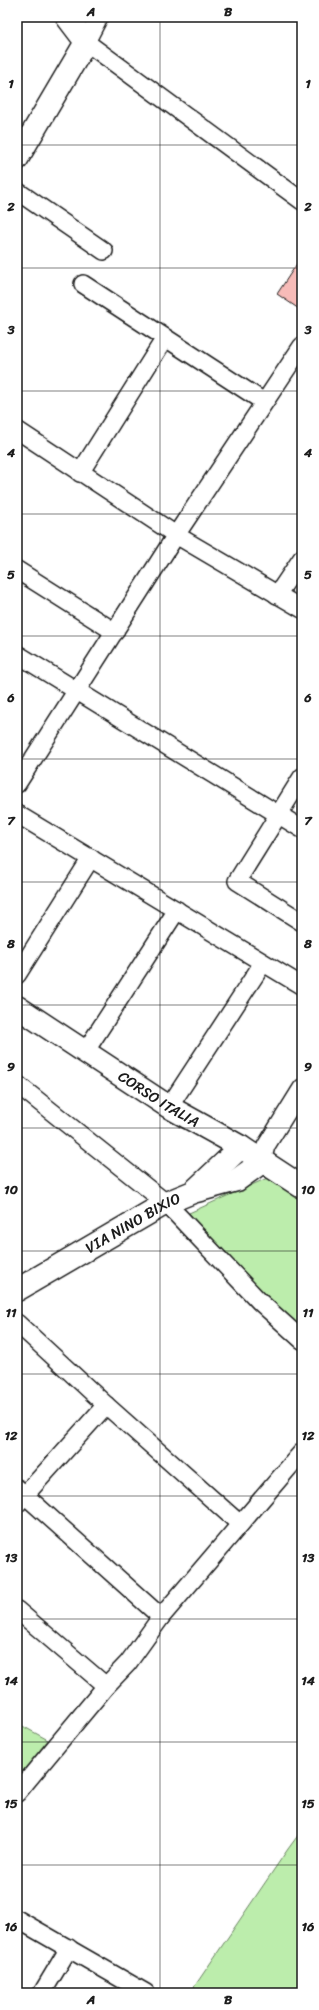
<svg xmlns="http://www.w3.org/2000/svg" width="319" height="2010" font-family="Sriracha,sans-serif">
  <style>
    .green { fill: #bcedac; stroke: #6c8464 }
    .building { fill: #f7bbb8; stroke: #1c1c1c }
    .lines { fill: none; stroke-linecap: round; stroke-linejoin: round }
    .minor-casing { stroke: #1c1c1c; stroke-width: 20 }
    .tertiary-casing { stroke: #1c1c1c; stroke-width: 25 }
    .minor { stroke: #fff; stroke-width: 17 }
    .tertiary { stroke: #fff; stroke-width: 22 }
    .grid { fill: none; stroke: #1c1c1c; stroke-width: 1; stroke-opacity: 0.55 }
    .labels { text-anchor: middle; dominant-baseline: central; stroke-width: 3; stroke-linejoin: round; paint-order: stroke }
    .street-label { font-size: 15px; fill: #1c1c1c; stroke: #fff }
    .neatline { fill: none; stroke: #1c1c1c; stroke-width: 1.5 }
    .grid-label { font-size: 13px; text-anchor: middle; font-weight: bold; fill: #1c1c1c }
  </style>
  <rect width="100%" height="100%" fill="#fff"/>
  <filter id="ink" filterUnits="userSpaceOnUse"><feTurbulence type="fractalNoise" baseFrequency=".025" numOctaves="2"/><feDisplacementMap in="SourceGraphic" scale="8" xChannelSelector="R" yChannelSelector="G"/><feConvolveMatrix kernelMatrix="1 2 1 2 8 2 1 2 1" color-interpolation-filters="sRGB"/></filter>
  <g filter="url(#ink)">
    <g class="green">
      <path d="M 274,1175 L 302,1193 L 302,1334 L 202,1230 L 189,1213 Z"/>
      <path d="M 17,1723 L 48,1740 L 17,1778 Z"/>
      <path d="M 302,1830 L 302,1993 L 190,1993 L 288,1849 Z"/>
    </g>
    <path class="building" d="M 302,256 L 302,311 L 277,294 Z"/>
    <g class="lines">
      <g class="minor-casing">
        <g id="minor">
          <path d="M 99,17 L 86,42 L 302,201"/>
          <path d="M 17,191 L 104,251"/>
          <path d="M 83,284 L 264,402"/>
          <path d="M 17,430 L 176,535 L 302,609"/>
          <path d="M 80,473 L 165,338"/>
          <path d="M 17,570 L 115,632"/>
          <path d="M 277,595 L 302,558"/>
          <path d="M 17,654 L 302,829"/>
          <path d="M 302,777 L 237,881 L 302,922"/>
          <path d="M 17,784 L 176,535 L 302,346"/>
          <path d="M 17,814 L 302,986"/>
          <path d="M 17,975 L 91,858"/>
          <path d="M 85,1052 L 177,910"/>
          <path d="M 17,1084 L 166,1203 L 260,1302 L 302,1340"/>
          <path d="M 169,1107 L 263,963"/>
          <path d="M 262,1162 L 266,1146 L 302,1088"/>
          <path d="M 17,1323 L 106,1405 L 240,1524"/>
          <path d="M 17,1488 L 161,1617"/>
          <path d="M 17,1504 L 106,1405"/>
          <path d="M 17,1610 L 106,1686"/>
          <path d="M 17,1793 L 106,1686 L 128,1663 L 161,1617 L 302,1452"/>
          <path d="M 17,1919 L 146,1993"/>
          <path d="M 42,1993 L 69,1948"/>
        </g>
      </g>
      <g class="tertiary-casing">
        <g id="tertiary">
          <path d="M 17,159 L 86,42 L 67,17"/>
          <path id="s1" d="M 17,1007 L 169,1107 L 241,1147 L 302,1187"/>
          <path d="M 197,1191 L 237,1180 L 262,1162"/>
          <path id="s2" d="M 17,1290 L 166,1203 L 193,1192 L 241,1147"/>
        </g>
      </g>
      <use href="#minor" class="minor"/>
      <use href="#tertiary" class="tertiary"/>
    </g>
  </g>
  <path class="grid" d="M 160,17 L 160,1993M 17,145 L 302,145M 17,268 L 302,268M 17,391 L 302,391M 17,514 L 302,514M 17,636 L 302,636M 17,759 L 302,759M 17,882 L 302,882M 17,1005 L 302,1005M 17,1128 L 302,1128M 17,1251 L 302,1251M 17,1374 L 302,1374M 17,1496 L 302,1496M 17,1619 L 302,1619M 17,1742 L 302,1742M 17,1865 L 302,1865"/>
  <g class="labels">
    <g class="street-label">
      <text stroke="none"><textPath href="#s1" startOffset="169">CORSO ITALIA</textPath></text>
      <text stroke="none"><textPath href="#s2" startOffset="134">VIA NINO BIXIO</textPath></text>
    </g>
  </g>
  <rect width="319" height="2010" fill="none" stroke="#fff" stroke-width="44"/>
  <rect x="22" y="22" width="275" height="1966" class="neatline"/>
  <g class="grid-label">
    <text x="91" y="16">A</text>
    <text x="228" y="16">B</text>
    <text x="11" y="88">1</text>
    <text x="308" y="88">1</text>
    <text x="11" y="211">2</text>
    <text x="308" y="211">2</text>
    <text x="11" y="334">3</text>
    <text x="308" y="334">3</text>
    <text x="11" y="457">4</text>
    <text x="308" y="457">4</text>
    <text x="11" y="579">5</text>
    <text x="308" y="579">5</text>
    <text x="11" y="702">6</text>
    <text x="308" y="702">6</text>
    <text x="11" y="825">7</text>
    <text x="308" y="825">7</text>
    <text x="11" y="948">8</text>
    <text x="308" y="948">8</text>
    <text x="11" y="1071">9</text>
    <text x="308" y="1071">9</text>
    <text x="11" y="1194">10</text>
    <text x="308" y="1194">10</text>
    <text x="11" y="1317">11</text>
    <text x="308" y="1317">11</text>
    <text x="11" y="1440">12</text>
    <text x="308" y="1440">12</text>
    <text x="11" y="1562">13</text>
    <text x="308" y="1562">13</text>
    <text x="11" y="1685">14</text>
    <text x="308" y="1685">14</text>
    <text x="11" y="1808">15</text>
    <text x="308" y="1808">15</text>
    <text x="11" y="1931">16</text>
    <text x="308" y="1931">16</text>
    <text x="91" y="2004">A</text>
    <text x="228" y="2004">B</text>
  </g>
</svg>
